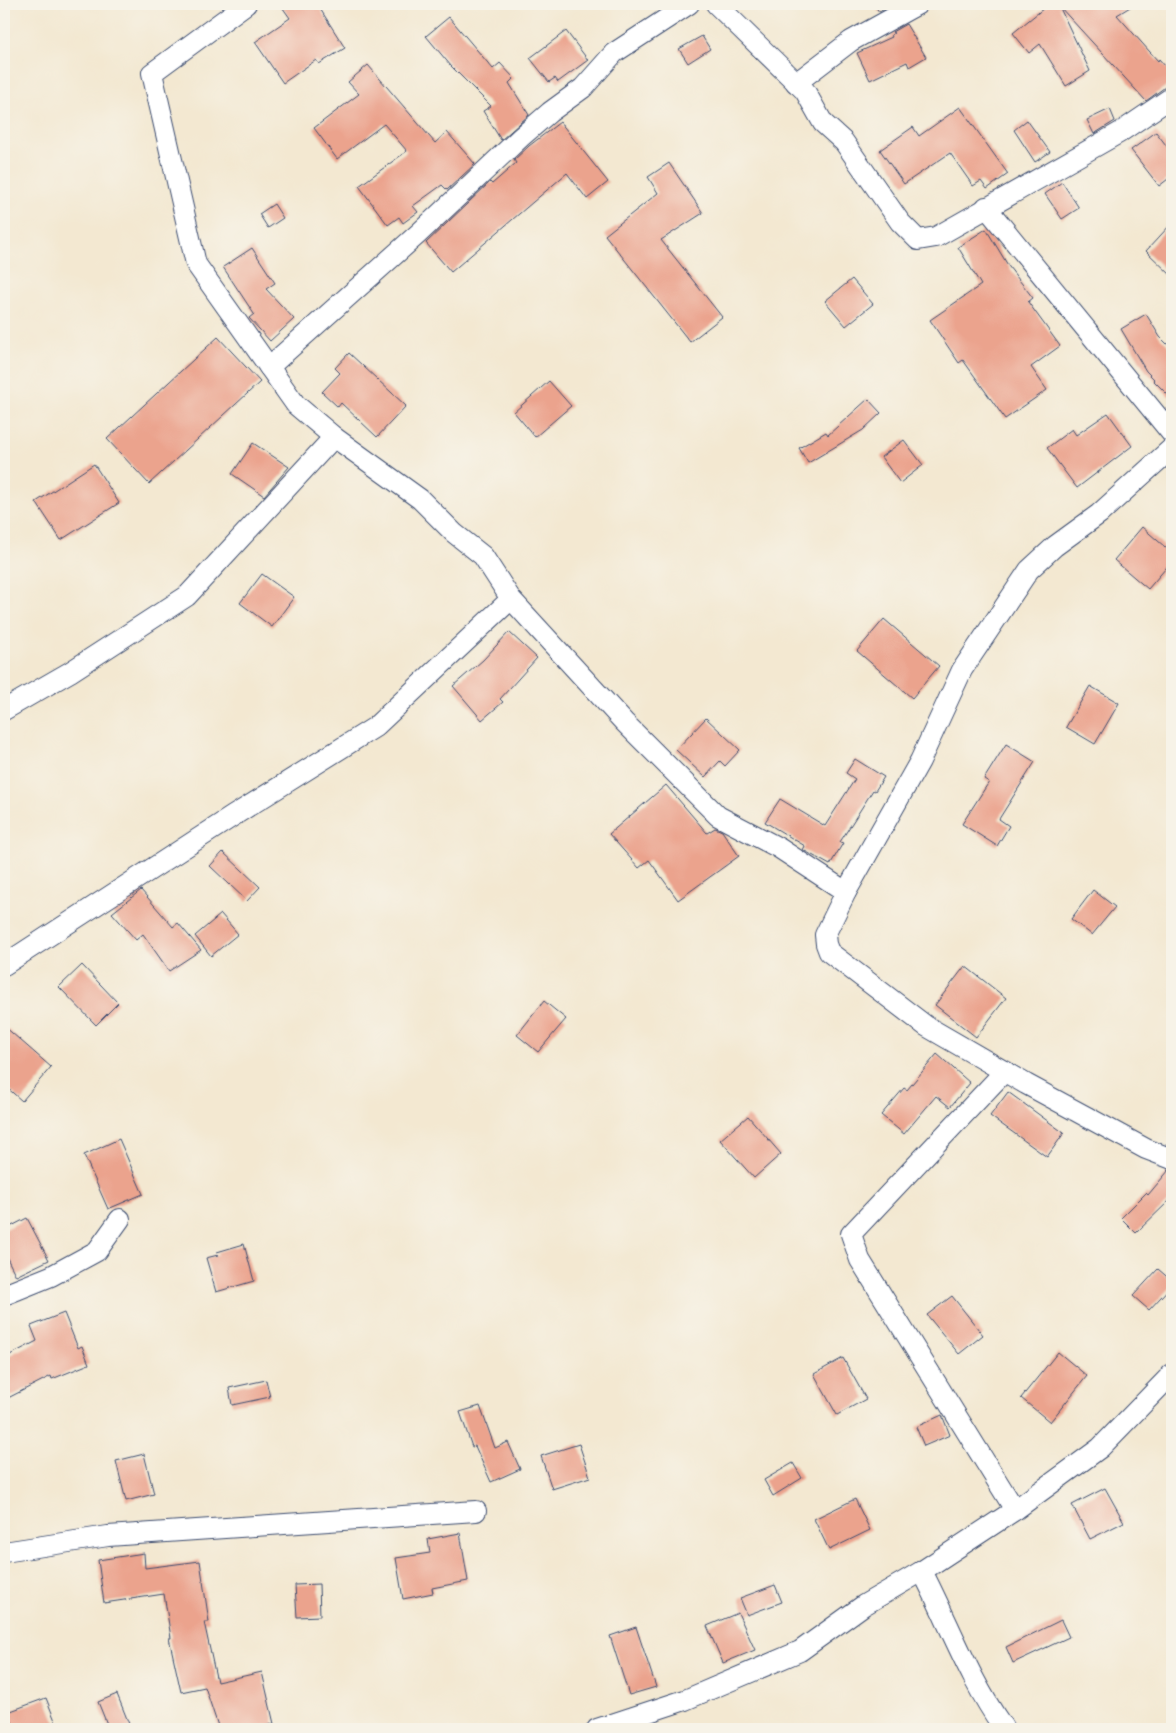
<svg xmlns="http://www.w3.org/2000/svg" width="1176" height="1733" font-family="'Indie Flower',sans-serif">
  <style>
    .building { fill: #eba38d }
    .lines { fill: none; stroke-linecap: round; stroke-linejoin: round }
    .minor-casing { stroke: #3b4b6f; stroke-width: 22 }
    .minor { stroke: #fff; stroke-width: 20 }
  </style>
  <rect width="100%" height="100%" fill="#f7f3e8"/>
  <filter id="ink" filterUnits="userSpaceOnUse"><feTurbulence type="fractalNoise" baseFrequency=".02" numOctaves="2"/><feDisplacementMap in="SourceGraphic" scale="10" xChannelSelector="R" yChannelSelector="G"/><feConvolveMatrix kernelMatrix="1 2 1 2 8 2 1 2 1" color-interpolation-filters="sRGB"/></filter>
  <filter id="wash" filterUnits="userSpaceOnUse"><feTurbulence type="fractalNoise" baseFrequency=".0096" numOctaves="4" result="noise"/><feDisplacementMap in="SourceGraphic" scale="20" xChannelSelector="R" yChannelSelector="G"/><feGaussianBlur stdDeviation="1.12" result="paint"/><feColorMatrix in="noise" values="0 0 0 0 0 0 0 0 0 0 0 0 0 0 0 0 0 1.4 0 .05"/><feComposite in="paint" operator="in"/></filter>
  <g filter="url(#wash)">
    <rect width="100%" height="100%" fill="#f3e8d1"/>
    <g id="blocks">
      <g class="building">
        <path d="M 280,4 L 317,4 L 345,48 L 319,64 L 316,60 L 283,83 L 255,42 L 290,18 Z"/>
        <path d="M 874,4 L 894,4 L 879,12 Z"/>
        <path d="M 1049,4 L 1135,4 L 1117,15 L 1158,61 L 1159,59 L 1172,74 L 1172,82 L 1146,101 L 1059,6 L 1090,71 L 1066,86 L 1040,44 L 1029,53 L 1013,33 Z"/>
        <path d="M 449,17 L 493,69 L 500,63 L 514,78 L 509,83 L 529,115 L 501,140 L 483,111 L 491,106 L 451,66 L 426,36 Z"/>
        <path d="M 906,24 L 926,57 L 909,67 L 907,62 L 870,80 L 857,53 L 892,37 L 891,35 L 894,33 L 892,32 Z"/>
        <path d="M 566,31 L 588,60 L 558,82 L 555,78 L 549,82 L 530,58 Z"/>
        <path d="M 702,36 L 710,49 L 688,63 L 679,49 Z"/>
        <path d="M 368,65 L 435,143 L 447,132 L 475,164 L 447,190 L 442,185 L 413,206 L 418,212 L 403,223 L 399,217 L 388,225 L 359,186 L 407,151 L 384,124 L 337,159 L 314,128 L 359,94 L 348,82 Z"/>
        <path d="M 960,107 L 1008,174 L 987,189 L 981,181 L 973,186 L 950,153 L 904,184 L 880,150 L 913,127 L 919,136 Z"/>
        <path d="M 1110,109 L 1115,121 L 1094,134 L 1087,120 Z"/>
        <path d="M 1027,120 L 1050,152 L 1035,162 L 1014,130 Z"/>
        <path d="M 560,122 L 608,182 L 587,199 L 567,173 L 451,272 L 426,243 L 490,182 L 492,184 L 516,163 L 514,160 L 529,146 Z"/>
        <path d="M 1156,132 L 1172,153 L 1172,176 L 1159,186 L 1131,150 Z"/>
        <path d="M 669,163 L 703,213 L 661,240 L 722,317 L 690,342 L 605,235 L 658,193 L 648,177 Z"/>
        <path d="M 1062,182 L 1079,208 L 1062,219 L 1045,194 Z"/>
        <path d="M 274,204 L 283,218 L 268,228 L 259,214 Z"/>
        <path d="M 1172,223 L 1172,276 L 1146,251 Z"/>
        <path d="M 986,229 L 1009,267 L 1033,298 L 1028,302 L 1060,346 L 1031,367 L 1047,390 L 1005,419 L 963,360 L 959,363 L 930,320 L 981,285 L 958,247 Z"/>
        <path d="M 252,248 L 275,283 L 266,289 L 294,319 L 270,341 L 249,318 L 254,314 L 223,267 Z"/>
        <path d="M 852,279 L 873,304 L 846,326 L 825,301 Z"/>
        <path d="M 1146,314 L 1160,337 L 1172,349 L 1172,399 L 1153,380 L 1154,379 L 1146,371 L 1121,329 Z"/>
        <path d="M 218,337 L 260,382 L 149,484 L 107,439 Z"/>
        <path d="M 349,353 L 406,406 L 377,437 L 341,403 L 338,407 L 322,392 L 340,373 L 335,368 Z"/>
        <path d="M 549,381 L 571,406 L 535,437 L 514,412 Z"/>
        <path d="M 868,399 L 881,413 L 863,430 L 808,463 L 799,448 L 826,432 L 828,435 Z"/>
        <path d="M 1108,413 L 1132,446 L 1077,488 L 1047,448 L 1072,429 L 1076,435 Z"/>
        <path d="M 904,440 L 923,465 L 900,483 L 881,457 Z"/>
        <path d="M 253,443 L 289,467 L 264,496 L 232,474 Z"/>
        <path d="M 94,464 L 119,503 L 61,540 L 36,502 Z"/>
        <path d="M 1142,527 L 1172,553 L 1172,561 L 1148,589 L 1114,560 Z"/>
        <path d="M 262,574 L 294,597 L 272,627 L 240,603 Z"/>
        <path d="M 884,619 L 939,666 L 912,698 L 857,651 Z"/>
        <path d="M 509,632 L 537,658 L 500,699 L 503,702 L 482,720 L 453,686 L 483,660 Z"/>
        <path d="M 1090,686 L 1119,703 L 1095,744 L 1066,727 Z"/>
        <path d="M 706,718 L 740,750 L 725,766 L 720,761 L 705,777 L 676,750 Z"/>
        <path d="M 1006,744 L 1035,762 L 999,819 L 1009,826 L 997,846 L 962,824 L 989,782 L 984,779 Z"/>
        <path d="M 855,759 L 884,777 L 875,791 L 873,790 L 840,842 L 843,843 L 830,865 L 803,850 L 805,846 L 765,822 L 780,799 L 825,826 L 855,779 L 846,773 Z"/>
        <path d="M 666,785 L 707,833 L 715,828 L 722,831 L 739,856 L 678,900 L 649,860 L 639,868 L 609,834 Z"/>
        <path d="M 223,852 L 260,887 L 247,901 L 210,866 Z"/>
        <path d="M 141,890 L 173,927 L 178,923 L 201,950 L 169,971 L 143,934 L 136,940 L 112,913 Z"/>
        <path d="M 1093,890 L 1115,907 L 1092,935 L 1071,919 Z"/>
        <path d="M 221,914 L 238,934 L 211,956 L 195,936 Z"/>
        <path d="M 82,965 L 118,1003 L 96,1025 L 59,987 Z"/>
        <path d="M 965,966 L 1006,998 L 976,1037 L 935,1005 Z"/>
        <path d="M 544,1001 L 566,1019 L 538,1052 L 517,1035 Z"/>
        <path d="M 4,1026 L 51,1067 L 22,1101 L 4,1085 Z"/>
        <path d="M 937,1054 L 970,1083 L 950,1107 L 936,1096 L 904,1134 L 881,1115 L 904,1088 L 907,1090 Z"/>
        <path d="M 1008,1092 L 1064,1133 L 1047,1157 L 990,1116 Z"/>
        <path d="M 748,1116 L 781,1154 L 754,1178 L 720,1140 Z"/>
        <path d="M 119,1139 L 143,1194 L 108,1209 L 84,1155 Z"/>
        <path d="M 1169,1170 L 1172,1171 L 1172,1198 L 1136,1233 L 1121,1218 L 1146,1193 L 1148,1195 Z"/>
        <path d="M 27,1218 L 49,1260 L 16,1276 L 4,1252 L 4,1230 Z"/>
        <path d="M 244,1244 L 254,1281 L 216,1292 L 206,1258 L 218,1255 L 217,1252 Z"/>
        <path d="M 1158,1269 L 1172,1281 L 1172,1285 L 1149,1310 L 1133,1296 Z"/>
        <path d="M 952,1296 L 983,1335 L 959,1354 L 927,1315 Z"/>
        <path d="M 64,1313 L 78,1348 L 82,1346 L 89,1364 L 52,1379 L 51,1376 L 4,1400 L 4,1358 L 37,1341 L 31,1326 Z"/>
        <path d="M 1058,1352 L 1087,1376 L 1050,1422 L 1021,1398 Z"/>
        <path d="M 843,1358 L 866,1399 L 837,1415 L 814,1374 Z"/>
        <path d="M 266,1380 L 270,1397 L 232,1405 L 229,1388 Z"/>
        <path d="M 480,1406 L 495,1448 L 508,1442 L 520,1469 L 491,1482 L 475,1446 L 472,1447 L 460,1412 Z"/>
        <path d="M 942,1415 L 950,1435 L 924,1446 L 916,1427 Z"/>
        <path d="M 579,1444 L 590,1477 L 552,1489 L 541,1456 Z"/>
        <path d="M 144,1454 L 154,1494 L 126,1501 L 116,1461 Z"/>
        <path d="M 793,1463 L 802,1478 L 773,1496 L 764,1480 Z"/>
        <path d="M 1105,1488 L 1124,1522 L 1090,1539 L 1072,1505 Z"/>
        <path d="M 855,1499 L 870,1530 L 829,1550 L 814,1519 Z"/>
        <path d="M 460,1533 L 468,1581 L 432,1588 L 433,1593 L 403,1599 L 396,1558 L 430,1553 L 428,1539 Z"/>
        <path d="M 144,1553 L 145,1568 L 200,1561 L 209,1622 L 204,1622 L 217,1682 L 262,1672 L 274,1724 L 250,1729 L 219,1729 L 205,1687 L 181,1692 L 169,1638 L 171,1638 L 164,1594 L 104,1603 L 98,1560 Z"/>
        <path d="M 319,1584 L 320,1616 L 297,1617 L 295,1585 Z"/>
        <path d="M 775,1585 L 782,1602 L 747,1615 L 740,1598 Z"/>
        <path d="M 738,1613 L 755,1650 L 723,1663 L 707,1626 Z"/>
        <path d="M 1061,1620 L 1069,1637 L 1013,1663 L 1006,1647 Z"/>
        <path d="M 636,1627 L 656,1687 L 629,1695 L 610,1636 Z"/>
        <path d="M 117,1694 L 131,1729 L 109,1729 L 98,1702 Z"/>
        <path d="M 46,1698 L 56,1723 L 39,1729 L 15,1729 L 8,1712 Z"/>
      </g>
    </g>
  </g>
  <g filter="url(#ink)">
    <use href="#blocks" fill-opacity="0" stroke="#3b4b6f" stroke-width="1"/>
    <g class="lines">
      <g class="minor-casing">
        <g id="minor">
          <path d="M 246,4 L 152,73 L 196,264 L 296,405 L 334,437 L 420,499 L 454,533 L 483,556 L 511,599 L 624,722 L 718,816 L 779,848 L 846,892"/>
          <path d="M 716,4 L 805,91 L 823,123 L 844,142 L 900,222 L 918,240 L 936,237 L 1119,133 L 1172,97"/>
          <path d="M 796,83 L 851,41 L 918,4"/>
          <path d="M 986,207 L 1172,434"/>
          <path d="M 269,367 L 418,234 L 521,137 L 550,112 L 583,88 L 614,53 L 689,4"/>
          <path d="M 1172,448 L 1099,514 L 1055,546 L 1029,570 L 962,670 L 920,761 L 846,892 L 825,935 L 826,944 L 829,952 L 926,1026 L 1026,1084 L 1146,1149 L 1172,1159"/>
          <path d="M 4,710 L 70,672 L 187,596 L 334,437"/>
          <path d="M 4,965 L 233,816 L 375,727 L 511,599"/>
          <path d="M 1005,1071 L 851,1234 L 860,1260 L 1015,1510"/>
          <path d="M 4,1295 L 51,1276 L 97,1251 L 120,1219"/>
          <path d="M 4,1552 L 108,1536 L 476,1511"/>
          <path d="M 922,1571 C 949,1623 969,1679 1003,1727"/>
          <path d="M 597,1729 L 685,1700 L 800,1651 L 864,1605 L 922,1571 L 1015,1510 L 1100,1448 L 1172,1374"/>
        </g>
      </g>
      <use href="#minor" class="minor"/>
    </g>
  </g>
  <rect width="1176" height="1733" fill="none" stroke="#f7f3e8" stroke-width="20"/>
</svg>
